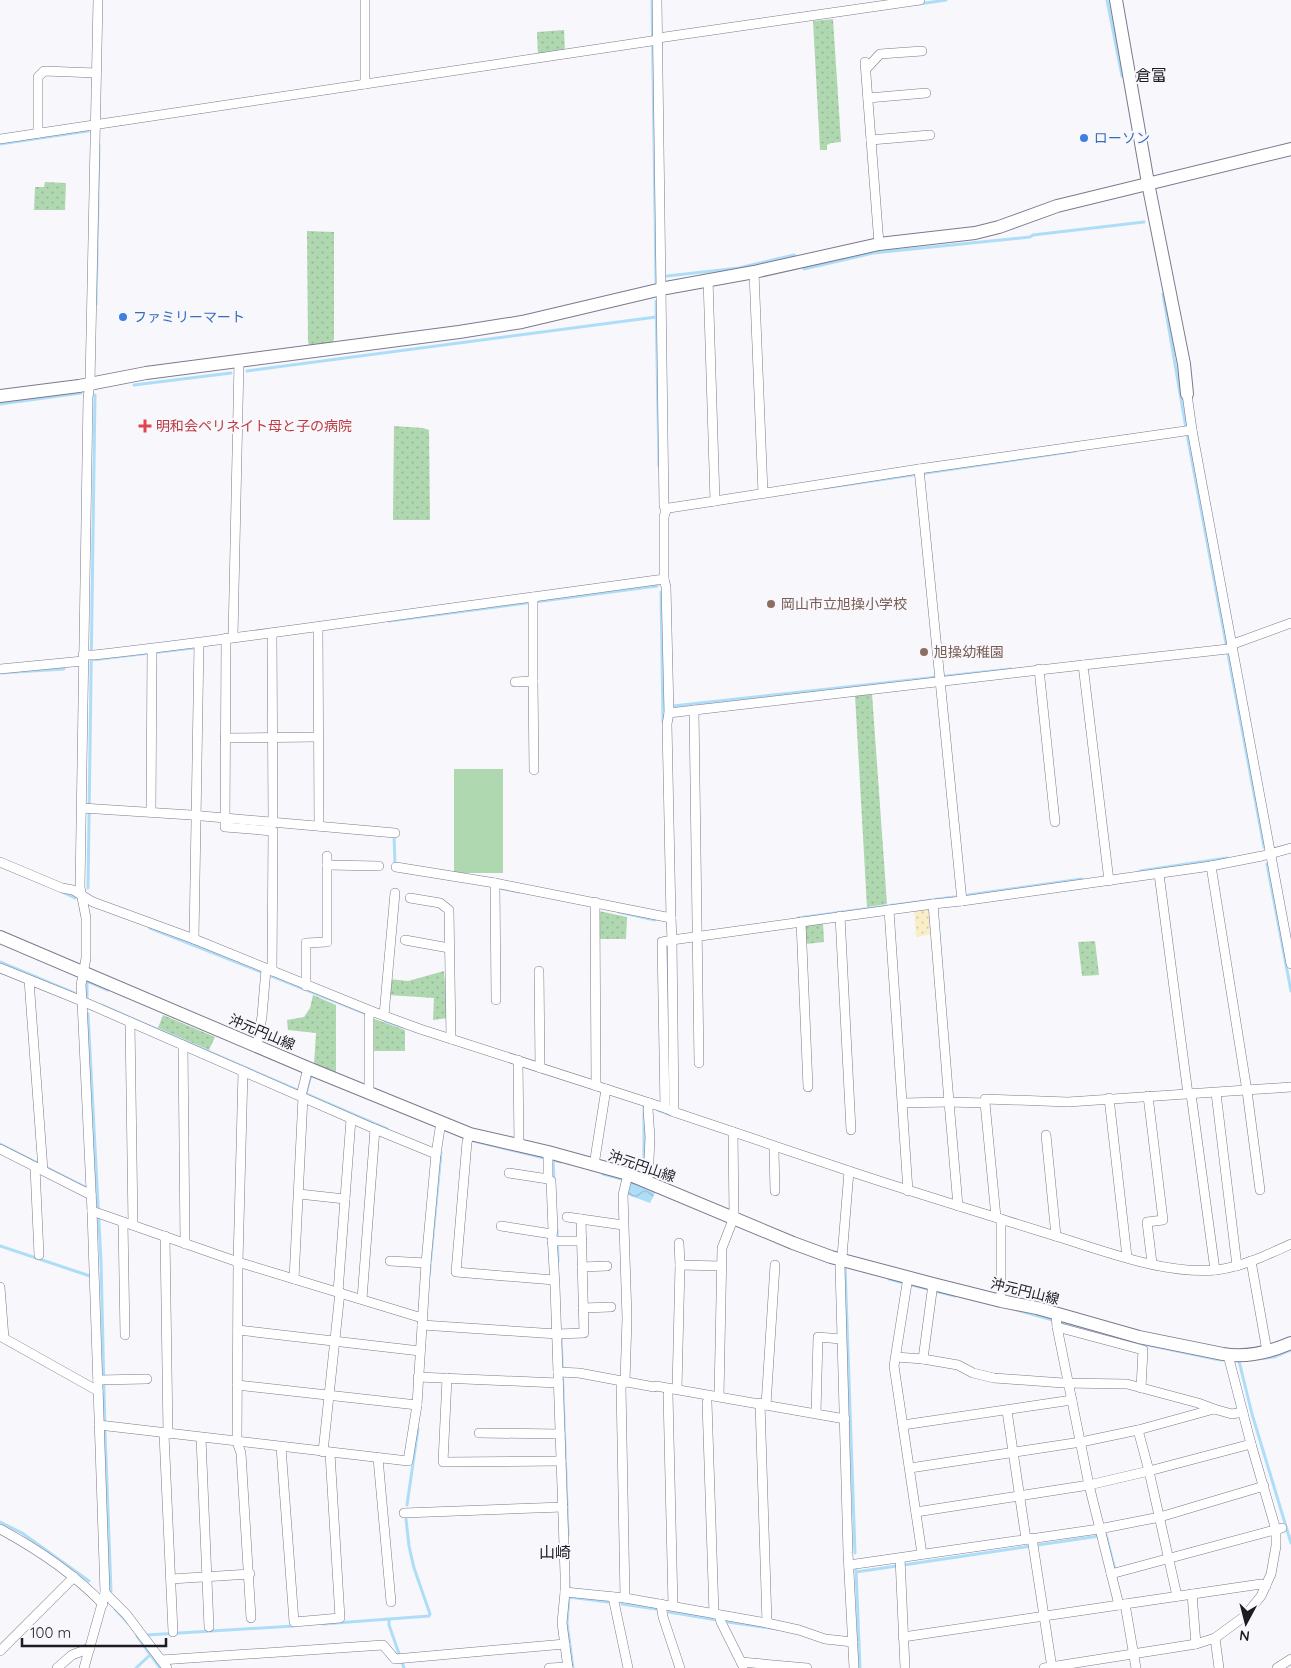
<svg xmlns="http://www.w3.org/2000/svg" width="1291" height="1668" font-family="Quicksand,'Noto Sans JP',sans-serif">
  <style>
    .grass { fill: url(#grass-dots) }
    .sand { fill: url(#sand-dots) }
    .garden { fill: #afd7b0 }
    .water { fill: url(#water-waves) }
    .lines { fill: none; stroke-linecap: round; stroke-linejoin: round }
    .stream { stroke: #aeddf8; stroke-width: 3 }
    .street-casing { stroke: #7d798e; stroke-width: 10 }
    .secondary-casing { stroke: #7d798e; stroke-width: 14 }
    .street { stroke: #fff; stroke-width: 9 }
    .secondary { stroke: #fff; stroke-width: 12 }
    .shop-dot { fill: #3f7fe0; stroke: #f8f7fc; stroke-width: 2 }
    .health-dot { fill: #e0444e; stroke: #f8f7fc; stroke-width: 2 }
    .education-dot { fill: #8d6e63; stroke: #f8f7fc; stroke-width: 2 }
    .labels { text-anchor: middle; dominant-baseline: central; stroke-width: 4; stroke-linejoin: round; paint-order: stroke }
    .shop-label { font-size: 14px; fill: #366cbe; stroke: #f8f7fc; text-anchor: start }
    .health-label { font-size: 14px; fill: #be3a42; stroke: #f8f7fc; text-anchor: start }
    .education-label { font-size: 14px; fill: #785e54; stroke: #f8f7fc; text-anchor: start }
    .street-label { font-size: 14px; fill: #1d1c24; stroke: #f8f7fc }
    .quarter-label { font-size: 16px; fill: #1d1c24; stroke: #f8f7fc }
  </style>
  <defs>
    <pattern id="grass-dots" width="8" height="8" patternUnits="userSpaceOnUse" patternTransform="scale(1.25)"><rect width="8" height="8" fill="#afd7b0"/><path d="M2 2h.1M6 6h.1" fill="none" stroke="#96b897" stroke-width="1.8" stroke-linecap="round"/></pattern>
    <pattern id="sand-dots" width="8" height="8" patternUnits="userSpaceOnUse" patternTransform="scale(1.25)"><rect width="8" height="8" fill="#f8efc9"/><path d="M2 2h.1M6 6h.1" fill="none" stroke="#d4ccac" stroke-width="1.8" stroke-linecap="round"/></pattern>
    <pattern id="water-waves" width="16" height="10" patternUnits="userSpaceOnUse" patternTransform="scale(1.25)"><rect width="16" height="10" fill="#aeddf8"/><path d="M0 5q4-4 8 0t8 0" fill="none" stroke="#95bdd4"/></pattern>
  </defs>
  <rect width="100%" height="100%" fill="#f8f7fc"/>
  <g class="grass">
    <path d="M 833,19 L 841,142 L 831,143 L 827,145 L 827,150 L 820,150 L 813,21 Z"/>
    <path d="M 564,30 L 565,52 L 538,56 L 537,32 Z"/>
    <path d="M 45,182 L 66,183 L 65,210 L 34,210 L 35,187 L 44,187 Z"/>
    <path d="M 307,231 L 334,232 L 334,339 L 332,344 L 310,347 L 308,342 Z"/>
    <path d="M 394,426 L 423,428 L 429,430 L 430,520 L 393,520 Z"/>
    <path d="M 872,694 L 887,904 L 867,907 L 855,695 Z"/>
    <path d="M 599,911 L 627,917 L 626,939 L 598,939 Z"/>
    <path d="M 823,923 L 824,942 L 806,944 L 805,928 L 808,924 Z"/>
    <path d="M 1095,941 L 1099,975 L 1082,976 L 1078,942 Z"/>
    <path d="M 444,971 L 448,1018 L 433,1020 L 434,998 L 388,995 L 389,979 L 408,981 Z"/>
    <path d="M 313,995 L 336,1005 L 336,1075 L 314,1064 L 316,1033 L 288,1030 L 287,1020 L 304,1017 L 310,1008 Z"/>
    <path d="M 163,1015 L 215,1037 L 209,1050 L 158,1028 Z"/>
    <path d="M 372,1018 L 405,1030 L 405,1051 L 372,1051 Z"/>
  </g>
  <path class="sand" d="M 930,909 L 932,934 L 916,937 L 914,911 Z"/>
  <rect class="garden" x="454" y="769" width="49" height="104"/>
  <path class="water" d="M 631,1180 L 657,1189 L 650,1203 L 628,1195 Z"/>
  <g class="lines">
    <g class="stream">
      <path d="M 652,0 L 656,282"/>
      <path d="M 1107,0 L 1122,76"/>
      <path d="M 919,4 L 946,0"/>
      <path d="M 0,144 L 88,131"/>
      <path d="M 804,268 L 804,269 L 873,253 L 1030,237 L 1033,235 L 1144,222"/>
      <path d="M 667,276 L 739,268 L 794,255 L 796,257"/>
      <path d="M 1163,294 L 1187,434 L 1264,847"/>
      <path d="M 656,301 L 659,466"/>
      <path d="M 96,304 L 99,144"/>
      <path d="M 247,371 L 656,317"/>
      <path d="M 134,385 L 231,373"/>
      <path d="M 0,404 L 81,393"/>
      <path d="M 824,488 L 1075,451"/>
      <path d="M 661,592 L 663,722"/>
      <path d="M 389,621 L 657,586"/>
      <path d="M 91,660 L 193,648"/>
      <path d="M 0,673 L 64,669"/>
      <path d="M 673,706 L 1011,669"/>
      <path d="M 394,835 L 395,866"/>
      <path d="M 1267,864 L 1291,991"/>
      <path d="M 1140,871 L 1227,858"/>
      <path d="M 88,888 L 95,395"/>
      <path d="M 499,888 L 519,892"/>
      <path d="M 60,891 L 75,898"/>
      <path d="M 968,895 L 1082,879"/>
      <path d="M 619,912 L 655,920"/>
      <path d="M 798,918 L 954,897"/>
      <path d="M 150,928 L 367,1014"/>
      <path d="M 667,950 L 669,1090"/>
      <path d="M 0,962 L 74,993"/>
      <path d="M 87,1001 L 87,981 L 108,990"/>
      <path d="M 101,1005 L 387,1129"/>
      <path d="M 88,1014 L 101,1261 L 105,1433 L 111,1591"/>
      <path d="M 385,1021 L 403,1027"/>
      <path d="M 306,1093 L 311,1075"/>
      <path d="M 658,1110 L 671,1115"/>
      <path d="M 470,1140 L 561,1162"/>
      <path d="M 0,1144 L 85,1187"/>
      <path d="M 553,1160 L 554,1181"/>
      <path d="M 644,1171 L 644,1105"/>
      <path d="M 603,1174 L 626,1180"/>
      <path d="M 557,1229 L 558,1261"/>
      <path d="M 0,1246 L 90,1276"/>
      <path d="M 845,1266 L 855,1553"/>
      <path d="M 429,1276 L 441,1153 L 438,1152"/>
      <path d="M 889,1279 L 955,1296"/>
      <path d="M 1017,1310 L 1124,1340 L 1220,1360"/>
      <path d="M 561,1334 L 568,1535"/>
      <path d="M 1258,1359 L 1274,1357 L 1291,1350"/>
      <path d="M 1239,1361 L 1252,1414 L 1291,1543"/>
      <path d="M 407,1505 L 418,1429"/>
      <path d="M 0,1522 L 22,1533 L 89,1581"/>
      <path d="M 856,1570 L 860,1668"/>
      <path d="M 856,1572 L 1106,1535 L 1115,1570"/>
      <path d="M 569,1590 L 569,1577"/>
      <path d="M 569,1597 L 567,1623 L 573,1668"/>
      <path d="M 569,1597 L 608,1602"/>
      <path d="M 622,1604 L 656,1609"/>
      <path d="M 115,1609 L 128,1623"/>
      <path d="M 669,1612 L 717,1620"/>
      <path d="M 389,1620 L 389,1625 L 404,1668"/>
      <path d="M 728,1622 L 777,1629"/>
      <path d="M 323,1624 L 429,1616 L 430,1614 L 414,1568 L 409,1546 L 406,1519"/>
      <path d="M 137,1636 L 160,1668"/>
      <path d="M 138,1637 L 147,1635 L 294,1626"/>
      <path d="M 136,1668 L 150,1655"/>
    </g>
    <g class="street-casing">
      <g id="street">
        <path d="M 365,0 L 365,84"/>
        <path d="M 658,38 L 920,0"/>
        <path d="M 865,62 L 879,244"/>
        <path d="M 866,69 L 880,54 L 922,51"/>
        <path d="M 868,98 L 926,93"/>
        <path d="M 38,133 L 38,77 L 44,71 L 96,73"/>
        <path d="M 0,139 L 658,40"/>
        <path d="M 871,140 L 930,135"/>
        <path d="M 754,272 L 763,493"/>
        <path d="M 1192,430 L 1291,964"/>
        <path d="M 919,469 L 1192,430 L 1187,394"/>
        <path d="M 715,501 L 919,469 L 962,901"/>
        <path d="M 666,510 L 669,508 L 715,501 L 708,279"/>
        <path d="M 664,579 L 666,587 L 669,713"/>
        <path d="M 533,597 L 664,579 L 664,517 L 666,510 L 664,506 L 657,0"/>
        <path d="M 318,627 L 319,826"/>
        <path d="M 272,633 L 273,823"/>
        <path d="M 233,637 L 239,362"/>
        <path d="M 226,638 L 225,827 L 273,831 L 272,971"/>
        <path d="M 83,655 L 94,655 C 241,639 387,616 533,597 L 533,681"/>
        <path d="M 0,669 L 83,661"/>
        <path d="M 1039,669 L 1055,822"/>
        <path d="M 515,682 L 533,681 L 534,770"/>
        <path d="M 694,710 L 699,1063"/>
        <path d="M 225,738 L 318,737"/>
        <path d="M 82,808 L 191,815 L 395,833"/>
        <path d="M 151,812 L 152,649"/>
        <path d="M 0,862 L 62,888 L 73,890 L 93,902 L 194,939 L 371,1011 L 369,1017 L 369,1093"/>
        <path d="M 327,865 L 379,866"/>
        <path d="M 1211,866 L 1247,1091 L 1260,1190"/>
        <path d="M 396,867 L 495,883 L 496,1000"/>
        <path d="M 1159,874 L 1188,1094"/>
        <path d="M 1109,881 L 1083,665 L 1228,649 L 1236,643 L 1291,623"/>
        <path d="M 495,883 L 671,918 L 667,724 L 669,713 L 1083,665"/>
        <path d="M 410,898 L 440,903 L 449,910 L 451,1039"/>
        <path d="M 595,902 L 596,1086"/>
        <path d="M 933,904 L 962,901 L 1211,866 L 1262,856 L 1291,848"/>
        <path d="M 889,910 L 933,904 L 949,1102 L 903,1103"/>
        <path d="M 840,916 L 851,1130"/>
        <path d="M 801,922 L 808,1087"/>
        <path d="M 194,939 L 199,643"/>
        <path d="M 405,940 L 449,948"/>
        <path d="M 0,968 L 82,1001 L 375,1129 L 436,1154 L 441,1122"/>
        <path d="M 539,971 L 540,1068"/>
        <path d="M 29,980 L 43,1170"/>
        <path d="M 306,986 L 306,943 L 327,942 L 327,856"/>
        <path d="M 371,1011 L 420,1029 L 665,1108 L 674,1112 L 849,1171 L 842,1257 L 840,1266 L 848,1553 L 854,1668"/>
        <path d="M 384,1015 L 395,893"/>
        <path d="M 130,1022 L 133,1225"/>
        <path d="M 183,1045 L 185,1244"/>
        <path d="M 257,1046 L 262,1016 L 266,969"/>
        <path d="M 518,1060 L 519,1146"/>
        <path d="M 243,1071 L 238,1262 L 237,1442 L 241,1453 L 251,1618"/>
        <path d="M 1216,1093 L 1237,1266"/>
        <path d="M 1191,1094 L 1215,1270"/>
        <path d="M 301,1096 L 308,1068"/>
        <path d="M 1148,1096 L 1163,1220 L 1147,1222 L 1152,1263"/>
        <path d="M 1109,1098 L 1127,1257"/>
        <path d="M 985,1103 L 985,1099 L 1068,1102 L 1291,1087"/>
        <path d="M 665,1108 L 662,942 L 672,940 L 671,918"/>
        <path d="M 674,1112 L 672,940 L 889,910 L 908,1191"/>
        <path d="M 470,1134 L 467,1142 L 456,1272 L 554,1280"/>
        <path d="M 1046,1135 L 1056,1236"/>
        <path d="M 0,1149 L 91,1195"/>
        <path d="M 548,1152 L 548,1179 L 551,1181 L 553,1230 L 552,1234 L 555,1286 L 565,1574 L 565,1592 L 562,1623 L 568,1668"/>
        <path d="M 594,1165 L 606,1089"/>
        <path d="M 35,1167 L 39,1255"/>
        <path d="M 849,1171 C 915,1193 982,1213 1049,1234 C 1099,1249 1163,1275 1216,1270 C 1242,1267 1267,1255 1291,1244"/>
        <path d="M 509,1173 L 548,1179"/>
        <path d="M 648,1182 L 650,1137 L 648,1109 L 650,1103"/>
        <path d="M 775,1191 L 774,1151 L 776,1147"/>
        <path d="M 299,1194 L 345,1199"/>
        <path d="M 958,1206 L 949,1102 L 985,1103 L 996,1217"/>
        <path d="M 92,1211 L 238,1262 L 422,1318"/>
        <path d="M 567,1217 L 623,1225"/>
        <path d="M 123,1222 L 125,1335"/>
        <path d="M 501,1226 L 552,1234"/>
        <path d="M 165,1236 L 168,1434"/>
        <path d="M 552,1241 L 582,1241"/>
        <path d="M 390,1261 L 426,1263"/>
        <path d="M 1251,1261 L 1267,1351"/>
        <path d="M 680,1265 L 721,1266"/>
        <path d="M 582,1267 L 607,1266"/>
        <path d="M 908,1277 L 894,1366 L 922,1554"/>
        <path d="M 294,1279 L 303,1097"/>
        <path d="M 0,1287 L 4,1338"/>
        <path d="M 338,1292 L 351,1119"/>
        <path d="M 362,1299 L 375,1129"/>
        <path d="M 1001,1301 L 1001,1219"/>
        <path d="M 583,1308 L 611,1307"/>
        <path d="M 1056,1314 L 1057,1327 L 1089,1485 L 1119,1605 L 1125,1604 L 1136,1668"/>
        <path d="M 422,1325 L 557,1334 L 584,1333 L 581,1219"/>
        <path d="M 1057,1327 L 1143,1350 L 1141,1388"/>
        <path d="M 238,1330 L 420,1351"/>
        <path d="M 0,1336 L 98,1391"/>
        <path d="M 896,1357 L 923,1359 L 958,1365 L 973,1373 L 994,1378 L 1063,1383 L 1127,1384 L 1198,1403 L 1214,1409"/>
        <path d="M 923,1359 L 933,1284"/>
        <path d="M 558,1372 L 579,1373 L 654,1387 L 656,1386 L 845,1419"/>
        <path d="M 418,1377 L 558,1383"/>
        <path d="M 447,1378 L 443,1462 L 561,1461"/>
        <path d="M 98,1380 L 147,1379"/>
        <path d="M 237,1385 L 417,1405"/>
        <path d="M 677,1389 L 680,1265 L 679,1243"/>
        <path d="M 668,1394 L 673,1606"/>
        <path d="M 719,1396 L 722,1248 L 734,1217 L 733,1132"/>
        <path d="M 707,1402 L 714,1614"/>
        <path d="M 760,1403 L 767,1623"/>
        <path d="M 766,1405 L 775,1265"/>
        <path d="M 1007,1411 L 1026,1539"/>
        <path d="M 816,1413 L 818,1337 L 841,1339"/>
        <path d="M 99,1425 L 408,1461 L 417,1405 L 426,1263 L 436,1154"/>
        <path d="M 903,1425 L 1072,1400"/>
        <path d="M 1138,1430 L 1149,1471 L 1177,1596"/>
        <path d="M 479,1433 L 560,1434"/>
        <path d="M 164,1434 L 173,1632"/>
        <path d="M 201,1438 L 209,1627"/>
        <path d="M 281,1447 L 294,1622 L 340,1618 L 330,1453"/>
        <path d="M 323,1452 L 340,1292"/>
        <path d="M 378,1458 L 391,1602"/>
        <path d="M 910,1468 L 1081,1442 L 1138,1430 L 1214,1409 L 1232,1414 L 1243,1412"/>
        <path d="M 916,1512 L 1089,1485 L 1149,1471 L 1251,1444"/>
        <path d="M 404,1513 L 563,1507"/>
        <path d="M 0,1529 C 37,1549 73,1573 103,1604"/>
        <path d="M 1032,1538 L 1052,1668"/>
        <path d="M 900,1558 L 905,1668"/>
        <path d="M 849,1565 L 1099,1529 L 1160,1517 L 1264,1486"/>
        <path d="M 1111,1574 L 1282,1528"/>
        <path d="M 171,1579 L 250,1574"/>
        <path d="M 565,1592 L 625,1598 L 767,1623 L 799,1630 L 825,1639 L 853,1642"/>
        <path d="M 105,1593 L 126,1614 L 167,1668"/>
        <path d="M 1192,1594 L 1196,1644"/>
        <path d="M 613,1597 L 628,1668"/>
        <path d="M 625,1598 L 621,1386 L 625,1382 L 627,1318 L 623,1195 L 628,1174"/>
        <path d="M 661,1604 L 663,1617 L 680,1668"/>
        <path d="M 1125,1604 L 1261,1584 L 1266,1586"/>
        <path d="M 719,1615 L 721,1622 L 743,1666"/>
        <path d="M 903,1637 L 1119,1605"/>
        <path d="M 1215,1638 L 1219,1668"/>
        <path d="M 0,1651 L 74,1577"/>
        <path d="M 161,1660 L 383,1645 L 395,1659 L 565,1644"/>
        <path d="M 741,1662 L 807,1668"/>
        <path d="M 57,1668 L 72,1655 L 90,1648"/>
        <path d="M 84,1668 L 105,1593 L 92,1211 L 82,1001 L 81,985 L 86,958 L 86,918 L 80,887 L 88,398 L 90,383 L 98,0"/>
        <path d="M 549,1668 L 568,1667"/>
        <path d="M 1044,1668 L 1196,1644 L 1215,1638 L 1245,1616 L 1261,1596 L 1271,1574 L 1276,1546 L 1276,1530 L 1251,1444 L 1228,1355"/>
        <path d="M 1277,1668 L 1291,1659"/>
      </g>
    </g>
    <g class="secondary-casing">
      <g id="secondary">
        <path d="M 1116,0 L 1148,183 L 1184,364 L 1187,394"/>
        <path d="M 0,396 L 79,386 L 146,373 L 459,332 L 522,322 L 666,288 L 754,272 L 879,244 L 975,233 L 999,227 L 1057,206 L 1291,149"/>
        <path d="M 0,937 L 308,1068 L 470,1134 L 548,1152 L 628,1174 L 793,1243 L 831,1257 L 933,1284 L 1001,1301 L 1037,1308 L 1139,1337 L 1223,1354 C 1246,1358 1270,1352 1291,1343"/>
      </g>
    </g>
    <use href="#street" class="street"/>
    <use href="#secondary" class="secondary"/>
  </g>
  <g class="shop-dot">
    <circle cx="1084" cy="138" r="5"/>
    <circle cx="123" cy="317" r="5"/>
  </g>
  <path class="health-dot" d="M142.5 418.5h5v5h5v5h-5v5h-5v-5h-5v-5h5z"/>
  <g class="education-dot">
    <circle cx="771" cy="604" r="5"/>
    <circle cx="924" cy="652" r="5"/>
  </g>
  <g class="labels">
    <g class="shop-label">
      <text x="1094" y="138">ローソン</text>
      <text x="133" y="317">ファミリーマート</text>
    </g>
    <g class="health-label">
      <text x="156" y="426">明和会ペリネイト母と子の病院</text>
    </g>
    <g class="education-label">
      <text x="781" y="604">岡山市立旭操小学校</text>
      <text x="934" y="652">旭操幼稚園</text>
    </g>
    <g class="street-label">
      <text transform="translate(262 1032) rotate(23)">沖元円山線</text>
      <text transform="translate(642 1166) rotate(19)">沖元円山線</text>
      <text transform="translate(1025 1291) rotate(14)">沖元円山線</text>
    </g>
    <g class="quarter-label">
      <text x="1151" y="75">倉富</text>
      <text x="555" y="1552">山崎</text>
    </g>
  </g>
  <g transform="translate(1246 1623) rotate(187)" stroke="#f8f7fc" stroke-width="4" paint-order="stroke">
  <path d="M0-4L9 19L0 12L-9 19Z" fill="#1d1c24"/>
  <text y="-8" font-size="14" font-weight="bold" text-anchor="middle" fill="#1d1c24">N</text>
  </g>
  <path d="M22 1638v8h144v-8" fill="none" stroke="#1d1c24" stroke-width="2.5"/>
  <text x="30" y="1638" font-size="15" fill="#1d1c24" stroke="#f8f7fc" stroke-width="4" paint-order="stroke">100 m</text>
</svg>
